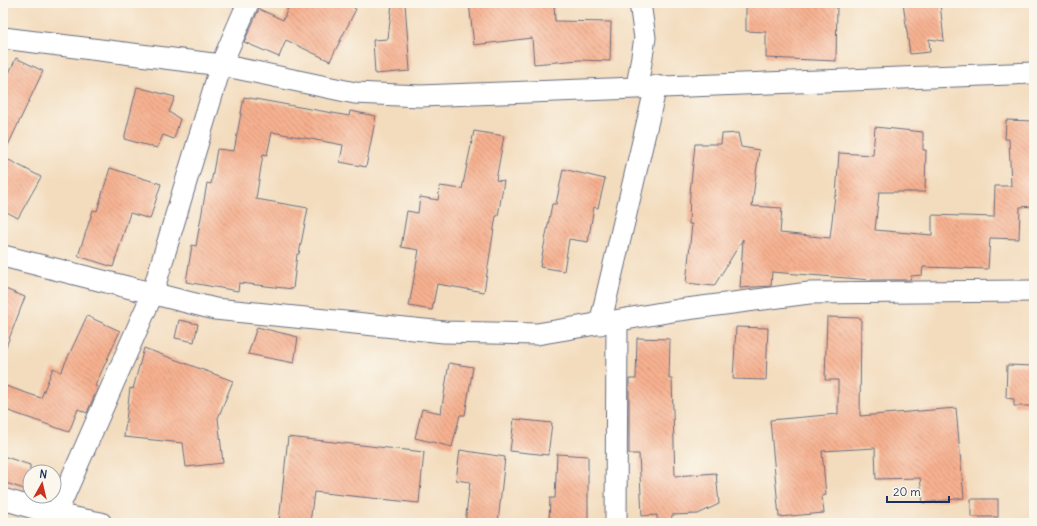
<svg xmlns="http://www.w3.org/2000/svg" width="1037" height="526" font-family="Delius,sans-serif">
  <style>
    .building { fill: url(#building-back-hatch) }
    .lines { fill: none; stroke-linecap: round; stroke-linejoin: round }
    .street-casing { stroke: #676c7f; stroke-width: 23 }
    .street { stroke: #fff; stroke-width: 21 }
  </style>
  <defs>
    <pattern id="building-back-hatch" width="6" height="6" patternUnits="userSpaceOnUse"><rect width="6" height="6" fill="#f7b190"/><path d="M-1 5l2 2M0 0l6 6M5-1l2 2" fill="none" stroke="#c79079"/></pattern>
  </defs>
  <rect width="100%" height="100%" fill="#fbf7ec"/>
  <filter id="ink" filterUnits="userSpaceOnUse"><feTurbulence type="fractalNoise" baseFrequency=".025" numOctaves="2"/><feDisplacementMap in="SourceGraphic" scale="8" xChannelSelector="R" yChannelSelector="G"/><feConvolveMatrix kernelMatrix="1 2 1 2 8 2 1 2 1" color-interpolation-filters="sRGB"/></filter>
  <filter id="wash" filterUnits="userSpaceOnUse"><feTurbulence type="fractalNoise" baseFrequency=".012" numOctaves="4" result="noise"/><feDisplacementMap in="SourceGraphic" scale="16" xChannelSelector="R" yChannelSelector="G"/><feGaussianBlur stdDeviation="0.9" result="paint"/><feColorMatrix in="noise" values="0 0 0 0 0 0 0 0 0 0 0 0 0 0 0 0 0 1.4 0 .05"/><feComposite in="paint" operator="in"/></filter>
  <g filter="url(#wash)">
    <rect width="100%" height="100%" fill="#f3dcbd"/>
    <g id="blocks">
      <g class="building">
        <path d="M 290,3 L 345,3 L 356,9 L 330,61 L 286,40 L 279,57 L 244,42 L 259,9 L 283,20 Z"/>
        <path d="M 392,3 L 405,3 L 410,71 L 375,74 L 373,40 L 388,39 Z"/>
        <path d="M 469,3 L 554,3 L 555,21 L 611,22 L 610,61 L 579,60 L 534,64 L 532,38 L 474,45 Z"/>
        <path d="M 746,3 L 767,3 L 767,5 L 837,4 L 836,61 L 766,58 L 766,32 L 746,31 Z"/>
        <path d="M 903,3 L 940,3 L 944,41 L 929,39 L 930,52 L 910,54 Z"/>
        <path d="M 16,58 L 43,71 L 3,156 L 3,86 Z"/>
        <path d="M 137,87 L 175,97 L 169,112 L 180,119 L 174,139 L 163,135 L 157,148 L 124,139 Z"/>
        <path d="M 244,97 L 349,116 L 350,111 L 376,116 L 366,167 L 340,162 L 343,145 L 272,132 L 267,155 L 263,154 L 256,199 L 308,208 L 299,254 L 297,254 L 293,289 L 239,283 L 238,291 L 186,282 L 192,245 L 196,246 L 207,183 L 211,184 L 217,149 L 234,151 Z"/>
        <path d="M 1006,120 L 1034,121 L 1034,206 L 1020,207 L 1019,239 L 990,238 L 988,269 L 923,267 L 922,275 L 911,276 L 910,280 L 871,280 L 772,272 L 771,286 L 740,288 L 743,239 L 714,286 L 686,283 L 692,224 L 689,224 L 690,193 L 695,144 L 721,144 L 722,134 L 738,133 L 741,147 L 759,150 L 752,206 L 782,208 L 780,233 L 830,238 L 835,195 L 836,196 L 839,153 L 873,155 L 875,127 L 923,132 L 923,150 L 926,150 L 925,192 L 879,192 L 875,230 L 932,235 L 932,215 L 994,217 L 995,186 L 1011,186 L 1009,139 L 1005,139 Z"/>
        <path d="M 474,131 L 504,136 L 496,180 L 504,181 L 498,216 L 496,216 L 484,292 L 437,284 L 432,310 L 409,306 L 419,250 L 401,247 L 407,211 L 418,213 L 420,197 L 438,200 L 440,186 L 462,189 Z"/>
        <path d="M 9,160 L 41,177 L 18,218 L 3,210 L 3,170 Z"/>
        <path d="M 110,168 L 161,184 L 150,219 L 130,213 L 113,267 L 78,256 L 93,210 L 97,211 Z"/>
        <path d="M 563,169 L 605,179 L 598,208 L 594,207 L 588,242 L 569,239 L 564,271 L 540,267 L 552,204 L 556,204 Z"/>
        <path d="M 3,288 L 25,297 L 4,352 L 3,351 Z"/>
        <path d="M 87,316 L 120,331 L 95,386 L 98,387 L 87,413 L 78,409 L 69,432 L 3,409 L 3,385 L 41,398 L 53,368 L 61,372 Z"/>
        <path d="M 827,317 L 861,318 L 860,416 L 956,408 L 964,498 L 923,503 L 920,478 L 876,479 L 875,448 L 822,451 L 826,495 L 822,496 L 824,513 L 779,517 L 770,420 L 838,414 L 838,380 L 825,380 Z"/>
        <path d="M 179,320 L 198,324 L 194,342 L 175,338 Z"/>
        <path d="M 257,327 L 298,337 L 294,363 L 248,354 Z"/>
        <path d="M 736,327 L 768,328 L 766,380 L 733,379 Z"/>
        <path d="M 637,338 L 670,339 L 669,379 L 672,379 L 675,476 L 716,473 L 719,504 L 698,514 L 672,515 L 671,523 L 657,523 L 657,515 L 642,516 L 639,454 L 629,454 L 629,379 L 636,379 Z"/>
        <path d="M 144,348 L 233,381 L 218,418 L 223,463 L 186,467 L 183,443 L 124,437 L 130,388 L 133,389 Z"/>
        <path d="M 449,363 L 473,367 L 465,415 L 460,415 L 452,447 L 415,438 L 422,409 L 441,413 Z"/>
        <path d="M 1007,365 L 1034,366 L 1034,406 L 1014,406 L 1014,399 L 1006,398 Z"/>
        <path d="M 514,419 L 552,423 L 548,455 L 510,451 Z"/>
        <path d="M 288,437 L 424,452 L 419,503 L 314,492 L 310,523 L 279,522 Z"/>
        <path d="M 460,450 L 505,457 L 498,523 L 465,523 L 470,482 L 456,480 Z"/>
        <path d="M 557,454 L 588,456 L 588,523 L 549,523 L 550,498 L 555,498 Z"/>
        <path d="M 3,456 L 30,465 L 30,491 L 3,482 Z"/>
        <rect x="971" y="499" width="27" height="18"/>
      </g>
    </g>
  </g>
  <g filter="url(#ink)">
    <use href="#blocks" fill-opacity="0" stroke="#676c7f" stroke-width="1"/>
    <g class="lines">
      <g class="street-casing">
        <g id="street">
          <path d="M 3,38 L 221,65 L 355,93 L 420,96 L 1034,73"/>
          <path d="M 637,87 L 645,38 L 640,3"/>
          <path d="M 3,256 L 215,309 L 444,332 L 537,334 L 679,310 L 809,293 L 1034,291"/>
          <path d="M 600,324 L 656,86"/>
          <path d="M 3,499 L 54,514 L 101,523"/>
          <path d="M 52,523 L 152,295 L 221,65 L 248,3"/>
          <path d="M 616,523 L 617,321"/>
        </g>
      </g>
      <use href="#street" class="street"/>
    </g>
  </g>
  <rect width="1037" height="526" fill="none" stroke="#fbf7ec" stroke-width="16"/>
  <g transform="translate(42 484) rotate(8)"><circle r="19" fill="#fbf7ec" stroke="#a1a7b3"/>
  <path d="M0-3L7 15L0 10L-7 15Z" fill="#c8321e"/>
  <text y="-6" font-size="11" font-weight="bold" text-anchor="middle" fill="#1b2f5e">N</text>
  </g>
  <path d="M887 496v6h62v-6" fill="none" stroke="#1b2f5e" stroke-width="2"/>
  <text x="893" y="496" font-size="12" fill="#1b2f5e" stroke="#fbf7ec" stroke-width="3" paint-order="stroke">20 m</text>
</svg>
